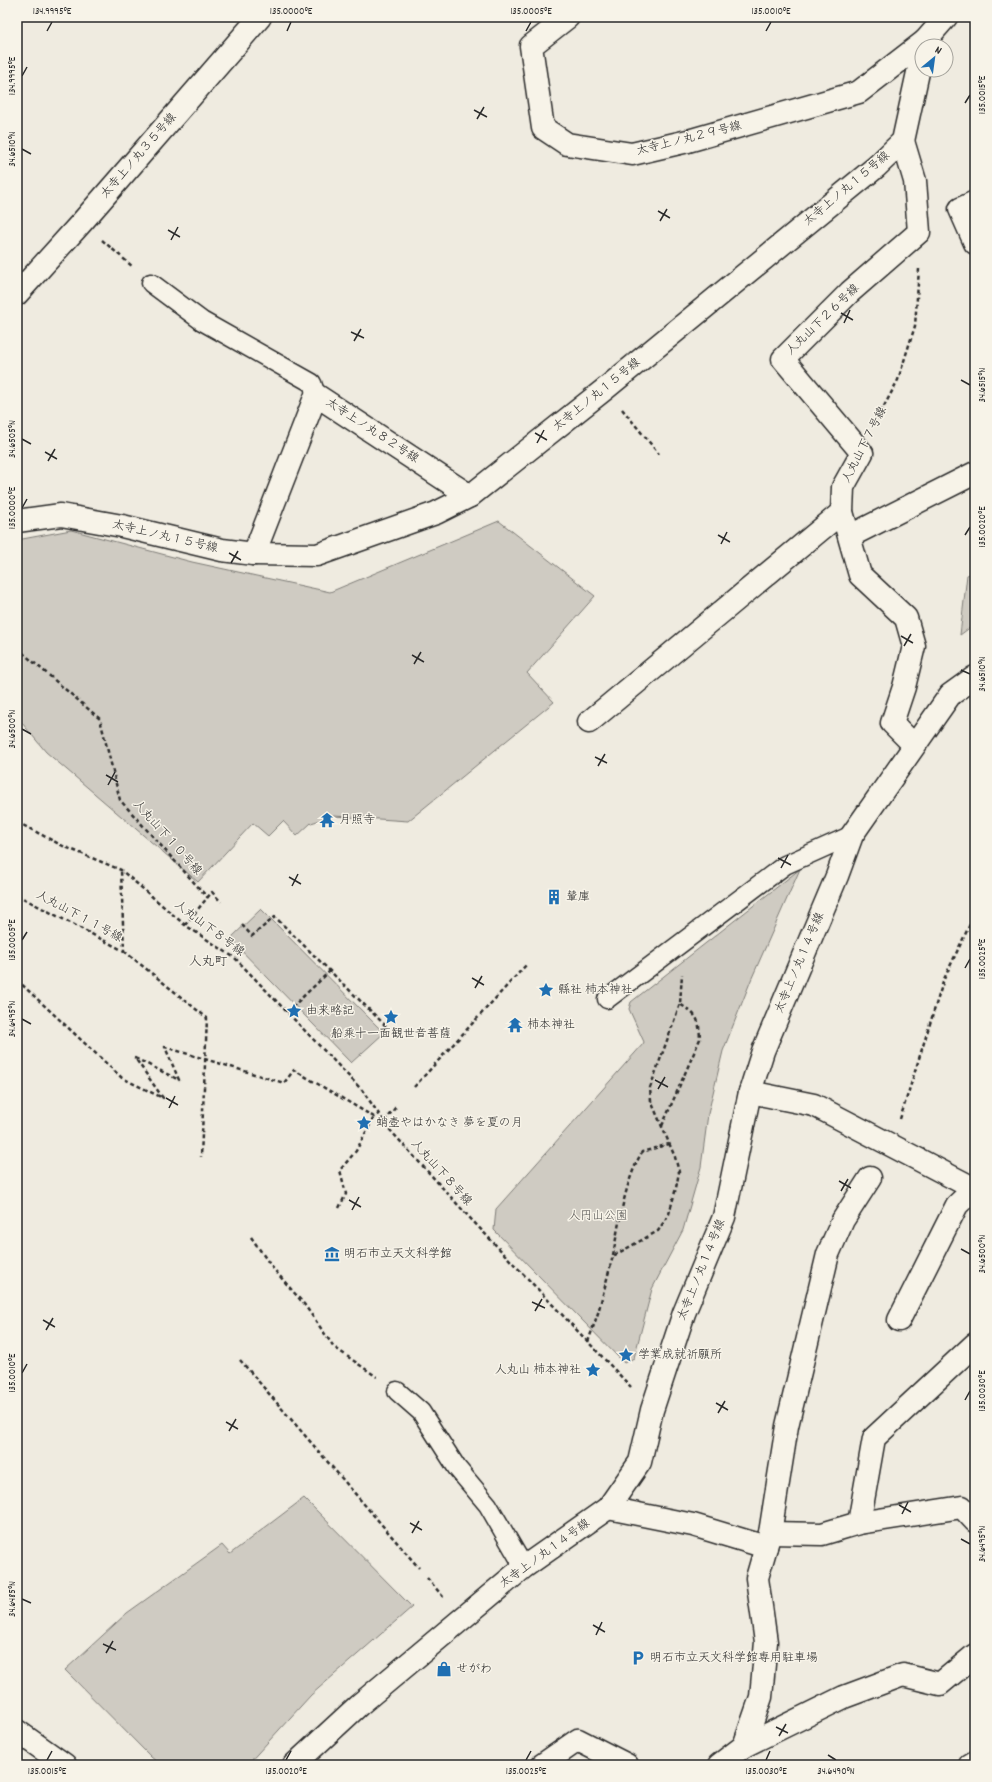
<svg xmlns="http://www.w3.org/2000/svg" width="992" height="1782" font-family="Dekko,'Klee One',sans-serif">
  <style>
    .green { fill: #cfcbc2; stroke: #7d7b76 }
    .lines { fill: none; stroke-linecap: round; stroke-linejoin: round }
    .service-casing { stroke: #2b2b2b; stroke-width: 21 }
    .minor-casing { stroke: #2b2b2b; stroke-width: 25 }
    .tertiary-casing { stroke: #2b2b2b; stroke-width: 25 }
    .path { stroke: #2b2b2b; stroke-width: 2.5; stroke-dasharray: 4 3; stroke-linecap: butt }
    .service { stroke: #f7f3e8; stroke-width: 18 }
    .minor { stroke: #f7f3e8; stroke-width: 22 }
    .tertiary { stroke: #f7f3e8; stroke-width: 22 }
    .ticks { fill: none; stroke: #2b2b2b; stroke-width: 1.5 }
    .labels { text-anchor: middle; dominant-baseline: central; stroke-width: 3; stroke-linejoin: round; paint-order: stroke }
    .street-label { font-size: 12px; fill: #2b2b2b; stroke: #f7f3e8 }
    .poi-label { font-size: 12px; fill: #2b2b2b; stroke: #f7f3e8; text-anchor: start }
    .park-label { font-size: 12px; fill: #545351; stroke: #f7f3e8 }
    .neighbourhood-label { font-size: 13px; fill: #2b2b2b; stroke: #f7f3e8 }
    .neatline { fill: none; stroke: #2b2b2b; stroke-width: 1.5 }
    .ticks-label { font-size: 10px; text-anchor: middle; fill: #2b2b2b }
  </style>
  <rect width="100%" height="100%" fill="#efebe0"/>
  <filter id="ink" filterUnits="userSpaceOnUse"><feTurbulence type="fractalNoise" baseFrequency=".025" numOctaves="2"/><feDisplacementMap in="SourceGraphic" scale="8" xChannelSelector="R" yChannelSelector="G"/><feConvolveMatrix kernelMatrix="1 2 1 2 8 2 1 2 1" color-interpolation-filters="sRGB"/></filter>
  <g filter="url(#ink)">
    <g class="green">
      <path d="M 499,521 L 595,596 L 527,673 L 554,702 L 408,821 L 334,816 L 311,823 L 297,836 L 283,821 L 268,836 L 253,823 L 198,882 L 46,752 L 17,717 L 17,540 L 71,530 L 192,562 L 330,592 Z"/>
      <path d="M 975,572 L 975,624 L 960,635 L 967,575 Z"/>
      <path d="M 800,869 L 751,980 L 723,1051 L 708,1114 L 701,1167 L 683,1230 L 652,1289 L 634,1358 L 624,1363 L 494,1230 L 496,1209 L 643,1044 L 644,1042 L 629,1009 L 631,1002 Z"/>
      <path d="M 261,909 L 384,1033 L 351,1063 L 230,939 Z"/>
      <path d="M 304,1498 L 412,1607 L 311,1695 L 247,1765 L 161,1765 L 151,1757 L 65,1670 L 127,1613 L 222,1545 L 230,1554 Z"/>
    </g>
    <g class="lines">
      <g class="service-casing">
        <g id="service">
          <path d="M 151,283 L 202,321 L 312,383 L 316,395"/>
          <path d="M 607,999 L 785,865 L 852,835"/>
          <path d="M 397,1391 L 421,1412 L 457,1468 L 488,1505 L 524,1567"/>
        </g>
      </g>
      <g class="minor-casing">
        <g id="minor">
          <path d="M 568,17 L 531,46 L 543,128 L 567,144 L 632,154 L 688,141 L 859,92 L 925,41"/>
          <path d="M 924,46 L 925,41 L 946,17"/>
          <path d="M 903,141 L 915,181 L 919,232 L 850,292 L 783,359 L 862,453 L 843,487 L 842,512 L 860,575 L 906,618 L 914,646 L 904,687 L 892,723 L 914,745"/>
          <path d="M 975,202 L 960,209 L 975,243"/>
          <path d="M 17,294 L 82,222 L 260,17"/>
          <path d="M 17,521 L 61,515 L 122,526 L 222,550 L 254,554 L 317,555 L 436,513 L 470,496 L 605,389 L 876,167 L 903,141 L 922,54"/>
          <path d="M 850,536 L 975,473"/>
          <path d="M 254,554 L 316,395 L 470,496"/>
          <path d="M 589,722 L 842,512"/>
          <path d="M 750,1092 L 814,1105 L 975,1189"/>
          <path d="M 899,1320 L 957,1205 L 975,1188"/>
          <path d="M 608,1508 L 693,1525 L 766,1547"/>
          <path d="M 859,1523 L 962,1507 L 975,1521"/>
          <path d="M 770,1533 L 822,1534 L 859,1523 L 874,1438 L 975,1344"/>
          <path d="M 17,1731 L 65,1765"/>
          <path d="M 744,1746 L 761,1697 L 766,1642 L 757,1578 L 770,1533 L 787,1426 L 828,1254 L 843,1220 L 870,1178"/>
          <path d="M 542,1765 L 578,1740 L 627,1765"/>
          <path d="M 719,1765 L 744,1746 L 844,1697 L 903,1675 L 940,1684 L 975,1655"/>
          <path d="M 970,1765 L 975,1762"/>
        </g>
      </g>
      <g class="tertiary-casing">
        <path id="tertiary" d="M 294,1765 L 359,1705 L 524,1567 L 608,1508 L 640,1462 L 652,1410 L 684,1313 L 724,1217 L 750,1092 L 763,1051 L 837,876 L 852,835 L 950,695 L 975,677"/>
      </g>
      <g class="path">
        <path d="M 102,240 L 133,267"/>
        <path d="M 622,409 L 659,454"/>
        <path d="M 874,425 L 898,380 L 915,326 L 919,269"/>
        <path d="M 17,648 L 100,719 L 120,800 L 208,898"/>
        <path d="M 17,822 L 63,846 L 121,870 L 185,925 L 235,958 L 362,1090 L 390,1130 L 469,1217 L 631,1387"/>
        <path d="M 17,895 L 124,951 L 121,870"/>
        <path d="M 185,925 L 212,892 L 221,902"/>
        <path d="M 242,925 L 252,936 L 275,917 L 388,1028"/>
        <path d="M 124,951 L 207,1018 L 201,1157"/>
        <path d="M 17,980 L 122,1078 L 163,1098 L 135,1058 L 179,1080 L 165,1047 L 284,1083 L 294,1070 L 374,1117 L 379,1114"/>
        <path d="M 287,1012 L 330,971"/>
        <path d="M 414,1087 L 527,964"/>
        <path d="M 900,1119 L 944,979 L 972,920 L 975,918"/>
        <path d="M 384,1121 L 396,1107"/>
        <path d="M 662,1126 L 700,1039 C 699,1018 698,1016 680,1004"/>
        <path d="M 339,1208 L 346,1194 L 340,1170 L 356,1151 L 374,1117"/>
        <path d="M 251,1237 L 271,1266 L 304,1304 L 334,1347 L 377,1377"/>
        <path d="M 613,1255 C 619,1223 625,1181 642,1152 L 669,1144"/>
        <path d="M 588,1342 L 598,1313 L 613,1256 L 658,1231 L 669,1214 L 676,1188 L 679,1172 L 675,1157 L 651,1101 L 650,1088 L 680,1004 L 682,974"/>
        <path d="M 240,1360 L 419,1568"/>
        <path d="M 427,1578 L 445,1599"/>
      </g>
      <use href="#service" class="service"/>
      <use href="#minor" class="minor"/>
      <use href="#tertiary" class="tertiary"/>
    </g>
  </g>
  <path class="ticks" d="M 47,31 L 52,22M 287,31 L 291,22M 526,31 L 531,22M 766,31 L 771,22M 22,76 L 27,67M 965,103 L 970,95M 474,110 L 487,117M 477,119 L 484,107M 22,149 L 31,154M 658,211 L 670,218M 660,221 L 667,209M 168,230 L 180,237M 171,240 L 178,227M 841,313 L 853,320M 844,323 L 850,310M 351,332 L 364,338M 354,341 L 361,329M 961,380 L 970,385M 535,433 L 547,440M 22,439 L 31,444M 537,443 L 544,430M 45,452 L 57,459M 48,461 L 55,449M 22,508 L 27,499M 718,535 L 730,542M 965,535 L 970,527M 721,544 L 727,532M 229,553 L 241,560M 231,563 L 238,551M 901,636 L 913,643M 904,646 L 911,634M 412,655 L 424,662M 414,664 L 421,652M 961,670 L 970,674M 22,729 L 31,734M 595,757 L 607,763M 598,766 L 605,754M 106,775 L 118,782M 108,785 L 115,772M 778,858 L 791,865M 781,868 L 788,855M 289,877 L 301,884M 292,886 L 298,874M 22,940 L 27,932M 965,968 L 970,959M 472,978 L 484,985M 475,988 L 482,976M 22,1019 L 31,1024M 655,1080 L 668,1087M 658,1089 L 665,1077M 166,1098 L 178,1105M 169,1108 L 175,1096M 839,1181 L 851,1188M 841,1191 L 848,1179M 349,1200 L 361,1207M 352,1210 L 359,1197M 961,1249 L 970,1254M 532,1302 L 545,1308M 535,1311 L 542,1299M 43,1320 L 55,1327M 46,1330 L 53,1318M 22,1373 L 27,1364M 965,1400 L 970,1391M 716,1403 L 728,1410M 718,1413 L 725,1401M 226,1422 L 238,1429M 229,1431 L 236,1419M 899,1505 L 911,1512M 902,1514 L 908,1502M 410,1523 L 422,1530M 412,1533 L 419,1521M 961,1539 L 970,1544M 22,1599 L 31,1603M 593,1625 L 605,1632M 596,1635 L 602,1622M 103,1644 L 116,1650M 106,1653 L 113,1641M 776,1727 L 788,1733M 779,1736 L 786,1724M 828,1755 L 836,1760M 47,1760 L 52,1751M 286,1760 L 291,1751M 526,1760 L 531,1751M 766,1760 L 770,1751"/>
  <defs>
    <g id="temple-bare" transform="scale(1.2)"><path d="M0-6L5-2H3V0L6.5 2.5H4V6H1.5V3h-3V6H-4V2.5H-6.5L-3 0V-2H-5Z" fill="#1f6fb2" stroke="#f7f3e8" stroke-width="2.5" paint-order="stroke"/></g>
    <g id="building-bare" transform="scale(1.2)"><path d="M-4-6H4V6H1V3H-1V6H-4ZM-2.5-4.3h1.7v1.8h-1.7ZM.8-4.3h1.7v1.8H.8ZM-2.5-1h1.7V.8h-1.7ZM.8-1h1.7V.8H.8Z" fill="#1f6fb2" stroke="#f7f3e8" stroke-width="2.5" paint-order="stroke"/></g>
    <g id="sight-bare" transform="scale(1.2)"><path d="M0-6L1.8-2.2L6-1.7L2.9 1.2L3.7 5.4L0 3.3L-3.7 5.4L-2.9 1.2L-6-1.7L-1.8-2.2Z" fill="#1f6fb2" stroke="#f7f3e8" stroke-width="2.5" paint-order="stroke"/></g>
    <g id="museum-bare" transform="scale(1.2)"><path d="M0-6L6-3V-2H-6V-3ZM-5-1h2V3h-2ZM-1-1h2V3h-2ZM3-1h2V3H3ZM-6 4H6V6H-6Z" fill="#1f6fb2" stroke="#f7f3e8" stroke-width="2.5" paint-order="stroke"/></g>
    <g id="parking-bare" transform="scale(1.2)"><path d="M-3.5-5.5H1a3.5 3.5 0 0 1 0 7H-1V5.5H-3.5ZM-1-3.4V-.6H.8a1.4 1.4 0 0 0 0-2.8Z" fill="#1f6fb2" stroke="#f7f3e8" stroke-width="2.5" paint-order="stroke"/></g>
    <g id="shop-bare" transform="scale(1.2)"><path d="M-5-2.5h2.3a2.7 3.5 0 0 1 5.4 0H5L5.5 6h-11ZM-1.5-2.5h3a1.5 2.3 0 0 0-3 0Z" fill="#1f6fb2" stroke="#f7f3e8" stroke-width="2.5" paint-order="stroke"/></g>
  </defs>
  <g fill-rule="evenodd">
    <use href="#temple-bare" x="327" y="820"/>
    <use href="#building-bare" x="554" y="897"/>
    <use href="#sight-bare" x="546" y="990"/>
    <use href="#sight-bare" x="294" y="1011"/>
    <use href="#sight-bare" x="391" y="1017"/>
    <use href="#temple-bare" x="515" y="1025"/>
    <use href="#sight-bare" x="364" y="1123"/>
    <use href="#museum-bare" x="332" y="1254"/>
    <use href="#sight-bare" x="626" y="1355"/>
    <use href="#sight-bare" x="593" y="1370"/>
    <use href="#parking-bare" x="638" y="1658"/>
    <use href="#shop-bare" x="444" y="1669"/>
  </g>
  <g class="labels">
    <g class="street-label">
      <text transform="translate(689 139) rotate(-14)">太寺上ノ丸２９号線</text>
      <text transform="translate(139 156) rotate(-49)">太寺上ノ丸３５号線</text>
      <text transform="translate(847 189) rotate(-40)">太寺上ノ丸１５号線</text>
      <text transform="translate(823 320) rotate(-44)">人丸山下２６号線</text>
      <text transform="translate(597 395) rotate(-39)">太寺上ノ丸１５号線</text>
      <text transform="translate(372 431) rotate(33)">太寺上ノ丸８２号線</text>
      <text transform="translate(865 445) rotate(-63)">人丸山下７号線</text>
      <text transform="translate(165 537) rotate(13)">太寺上ノ丸１５号線</text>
      <text transform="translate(167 838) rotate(48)">人丸山下１０号線</text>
      <text transform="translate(79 917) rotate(28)">人丸山下１１号線</text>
      <text transform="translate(209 929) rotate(37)">人丸山下８号線</text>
      <text transform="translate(800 963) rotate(-67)">太寺上ノ丸１４号線</text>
      <text transform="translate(441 1173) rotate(48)">人丸山下８号線</text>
      <text transform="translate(702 1270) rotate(-68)">太寺上ノ丸１４号線</text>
      <text transform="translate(545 1554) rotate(-36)">太寺上ノ丸１４号線</text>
    </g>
    <g class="poi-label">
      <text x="339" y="820">月照寺</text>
      <text x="566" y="897">輦庫</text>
      <text x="558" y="990">縣社 柿本神社</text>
      <text x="306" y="1011">由来略記</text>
      <text x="527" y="1025">柿本神社</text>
      <text x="391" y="1034" text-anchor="middle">船乘十一面観世音菩薩</text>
      <text x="376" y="1123">蛸壺やはかなき 夢を夏の月</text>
      <text x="344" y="1254">明石市立天文科学館</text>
      <text x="638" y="1355">学業成就祈願所</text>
      <text x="581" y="1370" text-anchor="end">人丸山 柿本神社</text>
      <text x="650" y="1658">明石市立天文科学館専用駐車場</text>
      <text x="456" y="1669">せがわ</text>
    </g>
    <g class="park-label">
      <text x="598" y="1216">人円山公園</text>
    </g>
    <g class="neighbourhood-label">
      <text x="208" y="962">人丸町</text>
    </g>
  </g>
  <rect width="992" height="1782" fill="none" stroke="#f7f3e8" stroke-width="44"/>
  <g transform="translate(934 58) rotate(29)"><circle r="19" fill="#f7f3e8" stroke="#a5a39c"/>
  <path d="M0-3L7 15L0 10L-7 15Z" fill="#1f6fb2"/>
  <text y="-6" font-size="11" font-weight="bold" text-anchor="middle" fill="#2b2b2b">N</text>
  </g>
  <rect x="22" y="22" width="948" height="1738" class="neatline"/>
  <g class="ticks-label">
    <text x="52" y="14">134.9995°E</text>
    <text x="291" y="14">135.0000°E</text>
    <text x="531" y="14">135.0005°E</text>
    <text x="771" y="14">135.0010°E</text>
    <text transform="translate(11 76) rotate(-90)" y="4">134.9995°E</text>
    <text transform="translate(981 95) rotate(-90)" y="4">135.0015°E</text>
    <text transform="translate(11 149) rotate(-90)" y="4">34.6510°N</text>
    <text transform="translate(981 385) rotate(-90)" y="4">34.6515°N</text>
    <text transform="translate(11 439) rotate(-90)" y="4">34.6505°N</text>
    <text transform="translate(11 508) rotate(-90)" y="4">135.0000°E</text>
    <text transform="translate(981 527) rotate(-90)" y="4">135.0020°E</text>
    <text transform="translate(981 674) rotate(-90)" y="4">34.6510°N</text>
    <text transform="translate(11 729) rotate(-90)" y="4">34.6500°N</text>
    <text transform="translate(11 940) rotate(-90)" y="4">135.0005°E</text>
    <text transform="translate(981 959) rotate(-90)" y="4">135.0025°E</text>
    <text transform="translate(11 1019) rotate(-90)" y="4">34.6495°N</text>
    <text transform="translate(981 1254) rotate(-90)" y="4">34.6500°N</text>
    <text transform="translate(11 1373) rotate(-90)" y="4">135.0010°E</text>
    <text transform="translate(981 1391) rotate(-90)" y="4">135.0030°E</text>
    <text transform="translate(981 1544) rotate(-90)" y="4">34.6495°N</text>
    <text transform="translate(11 1599) rotate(-90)" y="4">34.6485°N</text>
    <text x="47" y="1774">135.0015°E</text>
    <text x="286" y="1774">135.0020°E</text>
    <text x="526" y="1774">135.0025°E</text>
    <text x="766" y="1774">135.0030°E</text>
    <text x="836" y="1774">34.6490°N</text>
  </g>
</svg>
